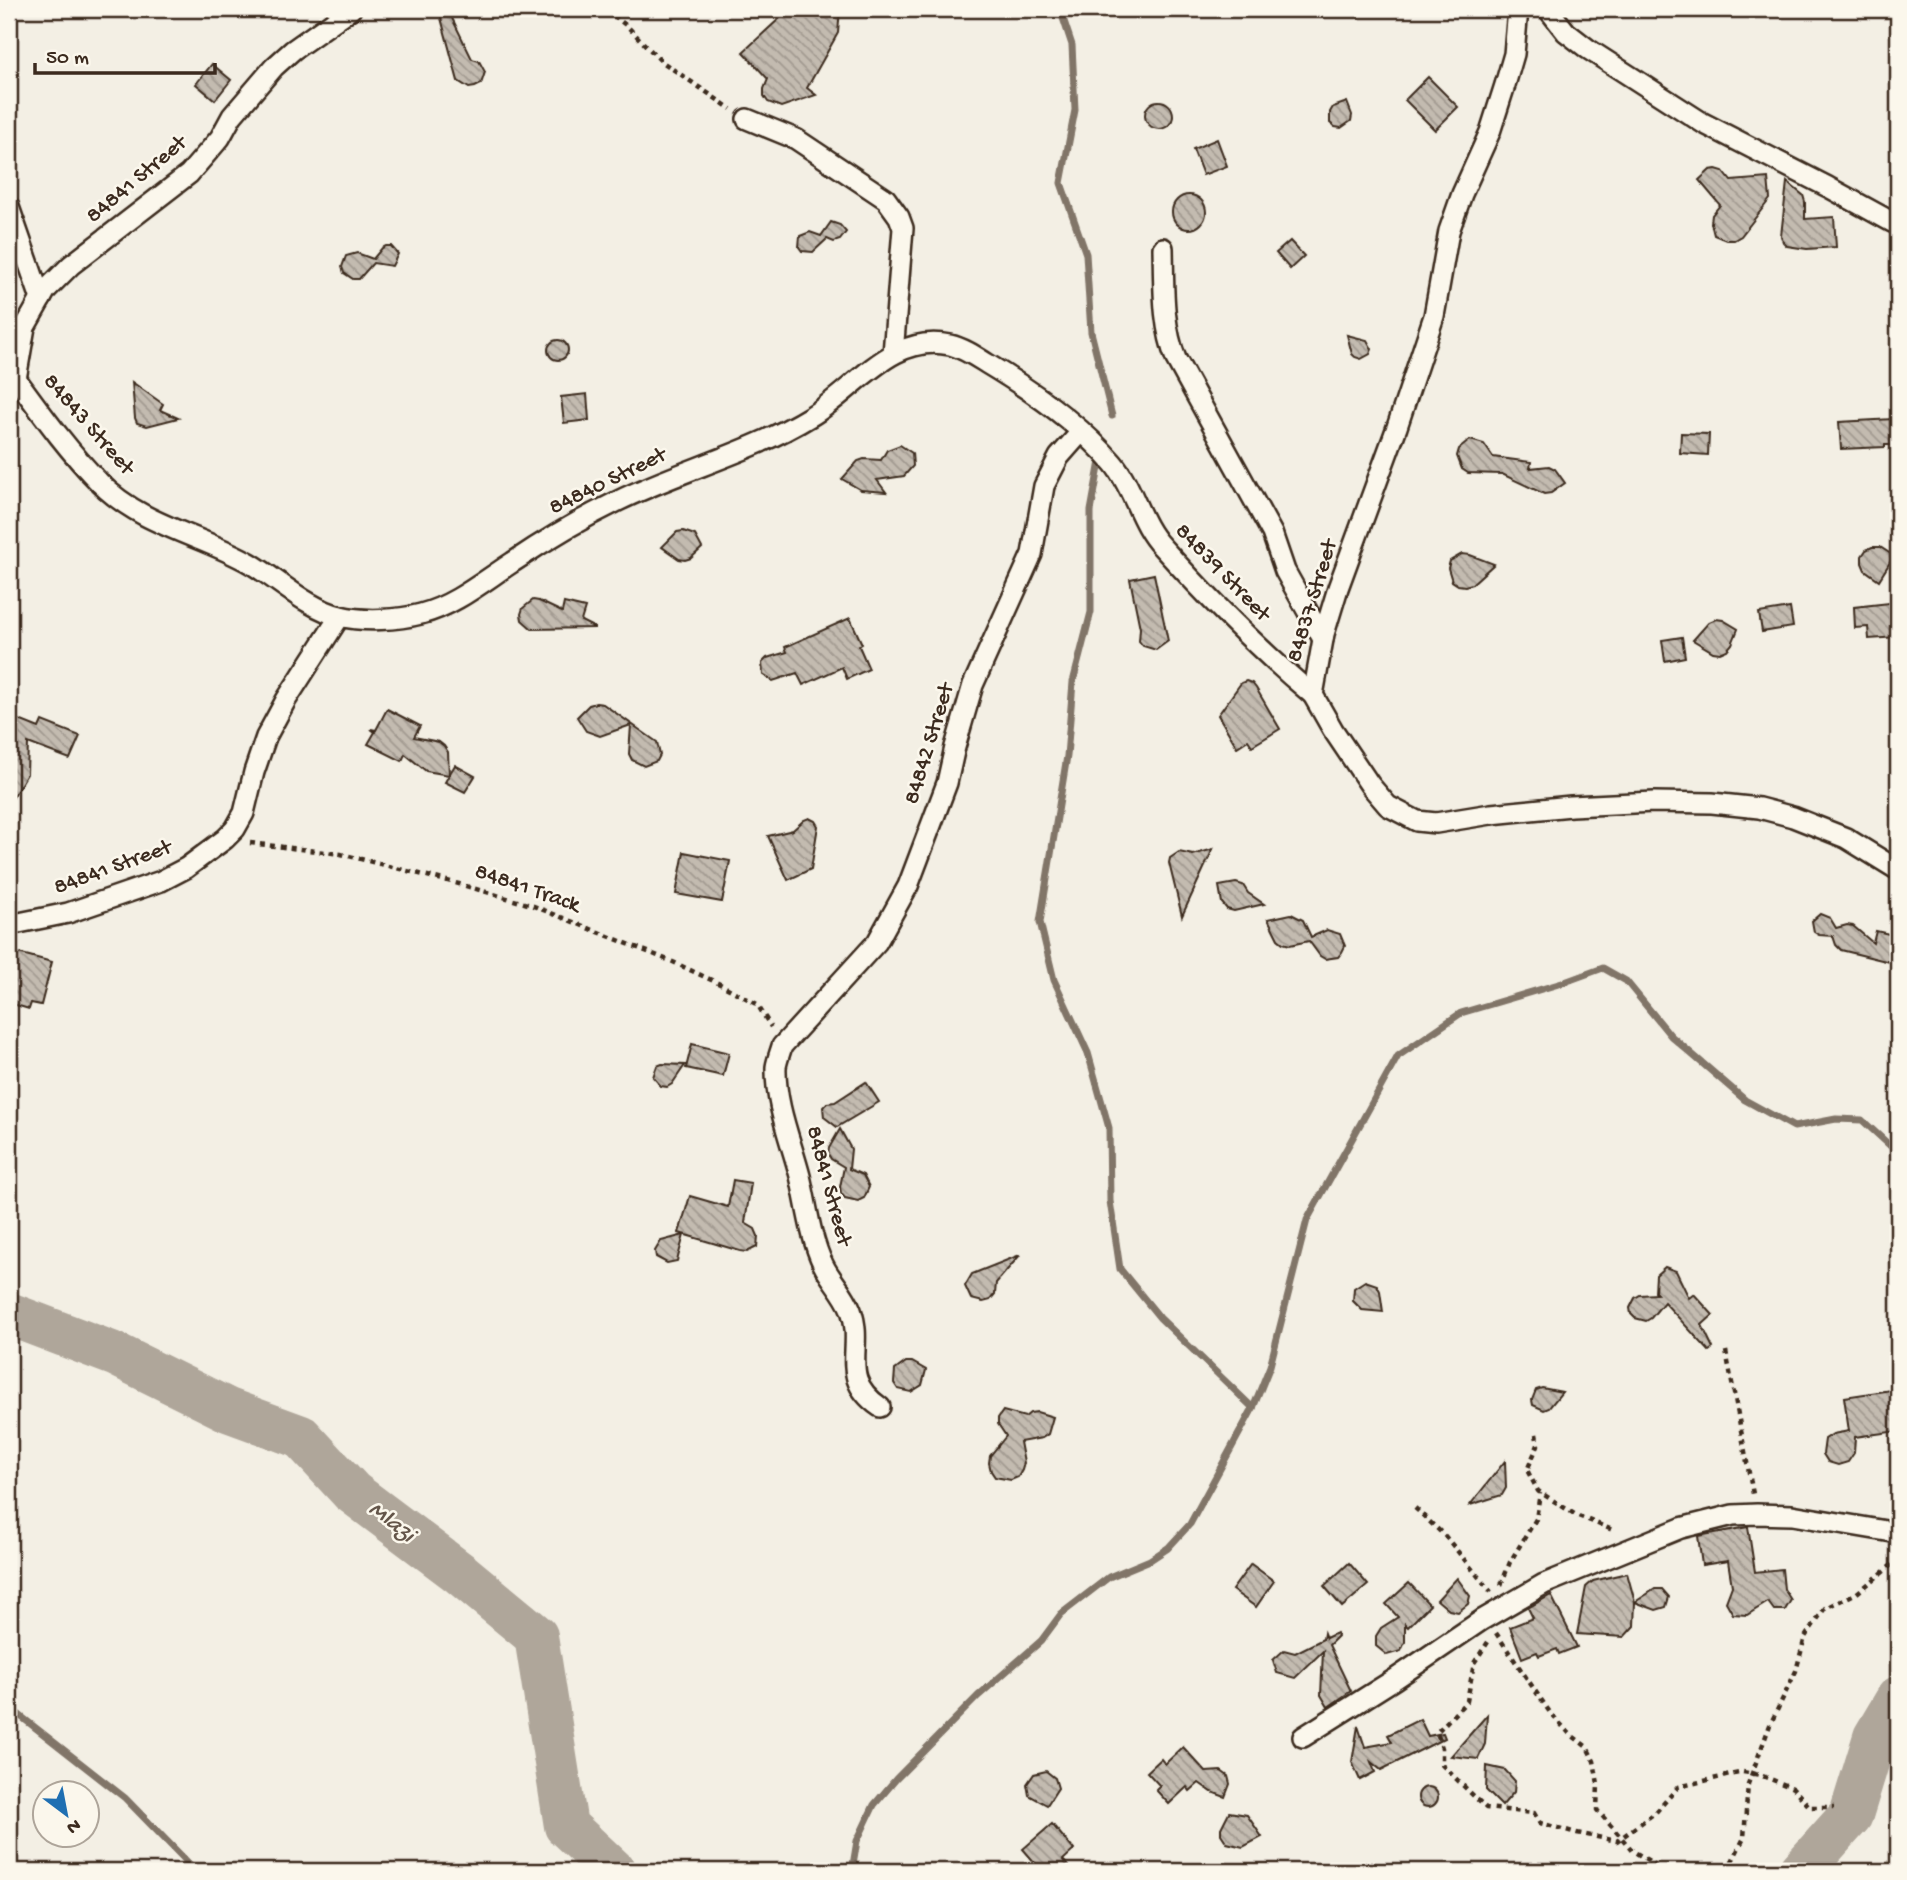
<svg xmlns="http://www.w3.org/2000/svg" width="1907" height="1880" font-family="'Gochi Hand',sans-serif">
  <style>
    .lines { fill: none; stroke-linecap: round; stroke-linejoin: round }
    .stream { stroke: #817468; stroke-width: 7 }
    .river { stroke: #afa69a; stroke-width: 44 }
    .building { fill: url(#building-back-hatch); stroke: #3b2a1e; stroke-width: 2 }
    .street-casing { stroke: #3b2a1e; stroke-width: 24 }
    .path { stroke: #3b2a1e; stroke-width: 4.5; stroke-dasharray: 5 5; stroke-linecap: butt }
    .street { stroke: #fbf7ec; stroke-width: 19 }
    .labels { text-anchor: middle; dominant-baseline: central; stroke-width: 5; stroke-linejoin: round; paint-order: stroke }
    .street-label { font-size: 23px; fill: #3b2a1e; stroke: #fbf7ec }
    .water-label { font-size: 24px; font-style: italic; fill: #645549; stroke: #fbf7ec }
  </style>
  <defs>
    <pattern id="building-back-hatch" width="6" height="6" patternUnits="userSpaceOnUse" patternTransform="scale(1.75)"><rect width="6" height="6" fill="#c3bbb0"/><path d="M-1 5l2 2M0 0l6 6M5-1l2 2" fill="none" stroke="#a0988f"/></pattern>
  </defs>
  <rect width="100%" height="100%" fill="#f3efe4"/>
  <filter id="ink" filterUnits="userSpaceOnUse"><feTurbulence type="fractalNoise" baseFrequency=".0143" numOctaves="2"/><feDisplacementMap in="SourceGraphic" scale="14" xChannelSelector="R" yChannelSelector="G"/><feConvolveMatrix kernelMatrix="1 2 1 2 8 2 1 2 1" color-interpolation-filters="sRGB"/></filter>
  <g filter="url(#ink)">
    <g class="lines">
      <g class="stream">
        <path d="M 1060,9 L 1072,45 L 1075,110 L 1061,183 L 1086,254 L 1091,332 L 1112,416"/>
        <path d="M 1101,456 L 1091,511 L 1091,612 L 1073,682 L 1067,756 L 1040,922 L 1054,980 L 1088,1053 L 1109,1128 L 1110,1201 L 1120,1269 L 1160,1318 L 1253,1408"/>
        <path d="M 9,1707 L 125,1798 L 196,1871"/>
        <path d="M 852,1871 L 857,1841 L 874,1805 L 896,1779 L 978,1696 L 1041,1641 L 1061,1614 L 1109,1577 L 1150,1560 L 1168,1548 L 1190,1524 L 1253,1408 L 1270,1366 L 1307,1220 L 1398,1056 L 1461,1013 L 1562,983 L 1603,968 L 1626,981 L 1671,1036 L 1745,1100 L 1794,1127 L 1836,1119 L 1862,1120 L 1898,1153"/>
      </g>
      <g class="river">
        <path d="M 9,1314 L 117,1355 L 228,1410 L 301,1437 L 352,1492 L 461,1574 L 536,1636 L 566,1826 L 614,1871"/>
        <path d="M 1801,1871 L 1851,1815 L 1875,1737 L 1898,1698"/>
      </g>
    </g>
    <g class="building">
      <path d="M 768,9 L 840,9 L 838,33 L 807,88 L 816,95 L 781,107 L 768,102 L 764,96 L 764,89 L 768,79 L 743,52 L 780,18 Z"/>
      <path d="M 450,14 L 472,59 L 479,61 L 485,72 L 481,84 L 475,87 L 469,88 L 458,81 L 441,18 Z"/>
      <path d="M 212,64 L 231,80 L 215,100 L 196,84 Z"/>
      <path d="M 1428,77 L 1458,107 L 1435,130 L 1405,100 Z"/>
      <circle cx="1159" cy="115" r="14"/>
      <path d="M 1347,102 L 1352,115 L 1351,121 L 1341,128 L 1335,127 L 1330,123 L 1330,112 L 1333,107 Z"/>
      <path d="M 1217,139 L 1227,166 L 1203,175 L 1193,149 Z"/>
      <path d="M 1716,169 L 1723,171 L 1731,181 L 1768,178 L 1770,199 L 1741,236 L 1734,240 L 1726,240 L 1714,235 L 1711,223 L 1712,215 L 1720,205 L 1699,180 L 1710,170 Z"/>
      <path d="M 1787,182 L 1803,195 L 1805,202 L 1805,219 L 1834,217 L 1836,247 L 1807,249 L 1787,246 L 1783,242 L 1781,236 Z"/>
      <circle cx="1189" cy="212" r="17"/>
      <path d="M 831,222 L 840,225 L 846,232 L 840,240 L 834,242 L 827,239 L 813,252 L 802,251 L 799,247 L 800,236 L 810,232 L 821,236 Z"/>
      <path d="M 1290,241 L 1304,256 L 1290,269 L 1276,253 Z"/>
      <path d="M 386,246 L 391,246 L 398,254 L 392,266 L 373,263 L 359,279 L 353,279 L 344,273 L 342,267 L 346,256 L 357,253 L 373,259 L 382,248 Z"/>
      <path d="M 1347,335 L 1367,340 L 1372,349 L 1370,354 L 1361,359 L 1355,357 L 1352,354 Z"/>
      <circle cx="558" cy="350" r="10"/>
      <path d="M 132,382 L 163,404 L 160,410 L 178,418 L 147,426 L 137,423 L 135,418 Z"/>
      <path d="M 587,394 L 589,420 L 564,423 L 561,397 Z"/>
      <path d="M 1893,419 L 1894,445 L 1885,445 L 1885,447 L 1841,449 L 1839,422 Z"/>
      <path d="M 1681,433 L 1709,434 L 1708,455 L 1680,453 Z"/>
      <path d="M 1470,440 L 1484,444 L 1493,457 L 1531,462 L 1530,468 L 1549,466 L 1555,469 L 1565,483 L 1551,493 L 1544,494 L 1502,474 L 1468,473 L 1462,469 L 1457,456 L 1459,449 Z"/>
      <path d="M 900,445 L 912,453 L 913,466 L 904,476 L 877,480 L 886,492 L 861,490 L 842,479 L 858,461 L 864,459 L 881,460 L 887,450 Z"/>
      <path d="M 683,531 L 695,535 L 702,548 L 691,558 L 685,560 L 679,559 L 662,547 L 677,532 Z"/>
      <path d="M 1872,547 L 1880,547 L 1894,556 L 1879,580 L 1865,570 L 1862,563 L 1862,556 L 1866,550 Z"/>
      <path d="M 1462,554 L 1470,555 L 1494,564 L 1472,584 L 1465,586 L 1458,585 L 1452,581 L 1448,568 L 1450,561 Z"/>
      <path d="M 1154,574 L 1168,641 L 1156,650 L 1143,646 L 1139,641 L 1140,628 L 1130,579 Z"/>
      <path d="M 533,600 L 539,601 L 562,612 L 564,603 L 585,608 L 581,621 L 595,628 L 532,629 L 522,620 L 521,614 L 523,608 Z"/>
      <path d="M 1898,602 L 1898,637 L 1869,639 L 1868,627 L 1855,628 L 1854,607 Z"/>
      <path d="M 1790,608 L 1793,627 L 1762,632 L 1759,613 Z"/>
      <path d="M 850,618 L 862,644 L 859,646 L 869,669 L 847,679 L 842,667 L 803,685 L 797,673 L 773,681 L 763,675 L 762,663 L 767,658 L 787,652 L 785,647 Z"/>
      <path d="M 1716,619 L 1723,620 L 1738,629 L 1732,644 L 1727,650 L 1720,653 L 1713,652 L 1693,640 L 1709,622 Z"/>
      <path d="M 1682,637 L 1685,657 L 1665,661 L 1662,640 Z"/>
      <path d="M 1246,681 L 1252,683 L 1256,688 L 1280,729 L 1252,746 L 1248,740 L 1237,747 L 1218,715 L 1241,683 Z"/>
      <path d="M 596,703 L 603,704 L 657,742 L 660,755 L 657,761 L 644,766 L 632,760 L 629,754 L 631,725 L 600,736 L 586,731 L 577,717 L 589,705 Z"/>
      <path d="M 387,709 L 420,726 L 414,737 L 439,742 L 444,746 L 448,752 L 449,775 L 455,765 L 475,776 L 465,792 L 445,782 L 449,775 L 426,771 L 405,754 L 402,761 L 368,744 L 375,732 L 371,729 L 376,730 Z"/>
      <path d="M 9,716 L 39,728 L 42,721 L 80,736 L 70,759 L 28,743 L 27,774 L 9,804 Z"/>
      <path d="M 809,818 L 815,821 L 818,826 L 811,869 L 788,880 L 768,836 L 793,830 L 804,820 Z"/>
      <path d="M 1213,849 L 1182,916 L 1169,863 L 1170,858 L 1179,852 L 1193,855 Z"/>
      <path d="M 684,852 L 730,861 L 722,902 L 676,894 Z"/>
      <path d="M 1236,883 L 1243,885 L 1248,893 L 1264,904 L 1234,911 L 1227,909 L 1222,903 L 1219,886 Z"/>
      <path d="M 1291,914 L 1303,920 L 1311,937 L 1327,930 L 1340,934 L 1345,946 L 1342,952 L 1338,957 L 1325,959 L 1320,956 L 1309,941 L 1290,945 L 1283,943 L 1278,939 L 1268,919 Z"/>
      <path d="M 1820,914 L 1830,918 L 1836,928 L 1847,925 L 1853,926 L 1873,943 L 1876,931 L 1898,936 L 1898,964 L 1841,950 L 1836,945 L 1833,936 L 1819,935 L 1814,932 L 1812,921 Z"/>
      <path d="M 18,953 L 52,962 L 41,1005 L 31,1003 L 29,1009 L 9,1003 L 9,961 L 15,966 Z"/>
      <path d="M 692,1044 L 729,1053 L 723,1076 L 686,1068 Z"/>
      <path d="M 662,1064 L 685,1065 L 672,1084 L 667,1087 L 661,1086 L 653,1077 L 657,1066 Z"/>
      <path d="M 866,1082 L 879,1102 L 837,1127 L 824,1117 L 823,1107 L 827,1103 L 835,1102 Z"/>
      <path d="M 840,1129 L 851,1149 L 849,1169 L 863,1175 L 869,1187 L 864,1198 L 858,1201 L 845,1198 L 841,1193 L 840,1187 L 844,1167 L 831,1159 L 828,1154 L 829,1148 Z"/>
      <path d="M 733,1180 L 751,1183 L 745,1223 L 755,1229 L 758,1236 L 757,1247 L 747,1252 L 740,1251 L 679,1233 L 690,1196 L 728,1207 Z"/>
      <path d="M 684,1235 L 677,1261 L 667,1263 L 656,1257 L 655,1251 L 661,1241 Z"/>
      <path d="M 1020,1255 L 996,1283 L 995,1294 L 990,1300 L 983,1302 L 971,1299 L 965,1286 L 972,1274 Z"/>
      <path d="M 1665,1267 L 1676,1271 L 1689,1298 L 1694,1294 L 1713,1315 L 1702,1325 L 1713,1348 L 1709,1351 L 1664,1302 L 1651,1318 L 1646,1321 L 1635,1318 L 1631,1314 L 1630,1308 L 1635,1298 L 1640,1295 L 1657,1294 L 1655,1292 L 1656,1275 Z"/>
      <path d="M 1365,1281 L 1377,1285 L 1380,1291 L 1383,1312 L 1362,1310 L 1353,1301 L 1354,1288 Z"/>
      <path d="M 906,1362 L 912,1362 L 926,1370 L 922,1385 L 911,1392 L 898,1389 L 894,1383 L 895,1370 Z"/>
      <path d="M 1542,1388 L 1562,1392 L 1549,1408 L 1544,1410 L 1533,1405 L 1532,1400 L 1536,1390 Z"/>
      <path d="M 1898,1389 L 1898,1431 L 1855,1437 L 1854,1453 L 1848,1462 L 1838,1465 L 1828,1462 L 1823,1454 L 1825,1439 L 1833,1434 L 1849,1431 L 1844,1397 Z"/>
      <path d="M 1003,1411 L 1025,1417 L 1030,1413 L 1037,1412 L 1053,1417 L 1048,1434 L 1042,1438 L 1020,1442 L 1024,1463 L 1022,1470 L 1018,1477 L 1011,1480 L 995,1477 L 991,1471 L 989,1463 L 990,1456 L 1006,1436 L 998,1424 L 998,1418 Z"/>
      <path d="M 1505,1461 L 1506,1488 L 1502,1495 L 1470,1505 Z"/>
      <path d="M 1748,1527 L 1755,1572 L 1782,1569 L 1784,1589 L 1791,1600 L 1785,1610 L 1774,1610 L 1768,1602 L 1747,1615 L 1733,1614 L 1726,1602 L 1732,1586 L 1728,1561 L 1702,1565 L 1698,1536 Z"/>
      <path d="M 1349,1563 L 1368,1585 L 1342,1607 L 1324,1586 Z"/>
      <path d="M 1251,1564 L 1274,1581 L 1256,1607 L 1232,1590 Z"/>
      <path d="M 1627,1573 L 1635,1602 L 1655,1589 L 1662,1589 L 1669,1597 L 1666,1607 L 1656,1610 L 1635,1602 L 1634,1626 L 1624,1637 L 1577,1634 L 1586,1587 L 1593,1581 Z"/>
      <path d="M 1457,1578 L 1470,1596 L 1468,1604 L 1458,1612 L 1449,1610 L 1437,1600 Z"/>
      <path d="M 1409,1583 L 1430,1605 L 1408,1627 L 1405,1624 L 1405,1642 L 1401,1651 L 1387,1655 L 1376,1646 L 1376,1636 L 1381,1628 L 1398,1617 L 1386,1604 Z"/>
      <path d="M 1551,1595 L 1577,1647 L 1559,1654 L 1557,1649 L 1539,1656 L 1537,1652 L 1522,1658 L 1510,1627 L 1533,1618 L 1528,1608 Z"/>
      <path d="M 1324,1633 L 1326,1638 L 1336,1633 L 1338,1636 L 1329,1645 L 1351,1691 L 1328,1707 L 1321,1695 L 1323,1651 L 1295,1678 L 1277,1673 L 1273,1660 L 1284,1650 L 1295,1653 L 1323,1639 Z"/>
      <path d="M 1487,1715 L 1485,1744 L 1478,1759 L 1451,1756 Z"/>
      <path d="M 1420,1719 L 1428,1736 L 1443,1733 L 1445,1738 L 1381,1770 L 1371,1762 L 1375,1772 L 1360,1780 L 1352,1762 L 1358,1726 L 1365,1747 L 1392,1742 L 1388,1735 Z"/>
      <path d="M 1183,1747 L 1206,1772 L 1221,1771 L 1228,1776 L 1230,1784 L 1225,1797 L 1212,1792 L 1199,1783 L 1190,1791 L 1187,1787 L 1169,1804 L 1156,1790 L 1160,1786 L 1147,1772 L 1161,1759 L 1165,1764 Z"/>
      <path d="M 1487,1766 L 1505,1770 L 1515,1781 L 1514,1792 L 1502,1806 L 1486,1790 Z"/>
      <path d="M 1046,1771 L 1055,1778 L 1058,1788 L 1047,1805 L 1029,1795 L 1027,1784 L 1034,1774 Z"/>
      <circle cx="1428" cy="1797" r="10"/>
      <path d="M 1229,1812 L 1247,1815 L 1262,1837 L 1243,1847 L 1227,1843 L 1221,1834 L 1221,1828 Z"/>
      <path d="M 1052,1824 L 1074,1850 L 1063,1860 L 1072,1871 L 1042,1871 L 1023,1849 Z"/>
    </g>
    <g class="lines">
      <g class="street-casing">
        <g id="street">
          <path d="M 1518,9 L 1514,54 L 1505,85 L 1490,132 L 1462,194 L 1449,231 L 1434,316 L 1397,427 L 1338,588 L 1324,634 L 1313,695 L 1333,730 L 1370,785 L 1388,806 L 1417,821 L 1436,823 L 1491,814 L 1571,806 L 1654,802 L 1712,803 L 1759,808 L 1793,817 L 1846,838 L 1898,870"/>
          <path d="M 1548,9 L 1566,32 L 1588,49 L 1703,123 L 1828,187 L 1892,222"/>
          <path d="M 747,119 L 796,139 L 886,199 L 899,217 L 903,228 L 893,354"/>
          <path d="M 9,207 L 41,299"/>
          <path d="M 1163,248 C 1164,286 1162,324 1176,359 L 1272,533 L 1285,571 L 1323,639"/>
          <path d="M 9,369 C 37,407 67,450 100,483 C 141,525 201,535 250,563 C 279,580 307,608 340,616 C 364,622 398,620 421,614 C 454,606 485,580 513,562 C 547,539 581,519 618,501 C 681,470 751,453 811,416 C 855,390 892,332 950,345 C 963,348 975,356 986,363 C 1031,390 1079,423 1113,463 C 1134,488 1139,523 1162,547 C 1209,599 1259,650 1313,695"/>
          <path d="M 16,379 L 25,327 L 46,290 L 71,265 L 189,174 L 220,138 L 232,116 L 274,67 L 293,50 L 351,9"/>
          <path d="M 9,925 L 68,913 L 161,881 L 186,868 L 225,839 L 235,829 L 244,813 L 254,772 L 266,737 L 286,700 L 340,616"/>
          <path d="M 880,1407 C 837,1377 865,1349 851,1310 C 844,1292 831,1281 823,1264 C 810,1237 807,1205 800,1176 C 791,1141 775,1104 776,1067 C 777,1060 780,1053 782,1046 L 877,942 L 908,886 L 947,783 L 955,747 L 973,685 L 1032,554 L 1044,486 L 1059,457 L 1081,432"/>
          <path d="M 1303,1737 L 1395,1679 L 1482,1620 L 1544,1584 L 1681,1528 L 1733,1515 L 1757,1514 L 1792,1515 L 1898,1533"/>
        </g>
      </g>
      <g class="path">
        <path d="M 606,9 L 628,27 L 661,61 L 731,109"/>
        <path d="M 250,843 L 341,854 L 459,884 L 531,905 L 673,962 L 720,984 L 757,1004 L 771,1027"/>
        <path d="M 1726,1351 L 1753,1494"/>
        <path d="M 1536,1434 L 1538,1445 L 1527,1470 L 1538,1491 L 1576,1515 L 1615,1531"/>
        <path d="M 1415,1508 L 1445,1536 L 1491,1592"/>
        <path d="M 1501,1585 L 1510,1562 L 1536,1519 L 1540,1493"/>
        <path d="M 1496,1633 L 1551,1714 L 1570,1734 L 1587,1747 L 1594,1761 L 1598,1784 L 1597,1810 L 1633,1851 L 1654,1864 L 1658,1871"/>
        <path d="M 1488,1642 L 1474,1663 L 1467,1701 L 1437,1732 L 1442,1748 L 1442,1765 L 1486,1808 L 1534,1813 L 1540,1823 L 1577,1833 L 1617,1841 L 1656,1812 L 1678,1787 L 1743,1772 L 1760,1775 L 1793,1788 L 1810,1807 L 1834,1807"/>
        <path d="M 1727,1871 L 1744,1838 L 1748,1784 L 1770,1725 L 1796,1671 L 1805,1637 L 1825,1608 L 1857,1593 L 1898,1560"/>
      </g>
      <use href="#street" class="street"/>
    </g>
  </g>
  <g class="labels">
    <g class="street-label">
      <text transform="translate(137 180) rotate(-40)">84841 Street</text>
      <text transform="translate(88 425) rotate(49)">84843 Street</text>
      <text transform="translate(608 482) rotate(-26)">84840 Street</text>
      <text transform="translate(1222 573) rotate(46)">84839 Street</text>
      <text transform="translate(1313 601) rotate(-73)">84837 Street</text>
      <text transform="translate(930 744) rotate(-73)">84842 Street</text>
      <text transform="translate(113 868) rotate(-20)">84841 Street</text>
      <text transform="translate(527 889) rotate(19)">84841 Track</text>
      <text transform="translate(828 1186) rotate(75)">84841 Street</text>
    </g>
    <g class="water-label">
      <text transform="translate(391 1523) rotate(38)">Mlazi</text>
    </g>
  </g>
  <rect width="1907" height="1880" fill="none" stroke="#fbf7ec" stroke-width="35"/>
  <rect x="18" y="18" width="1872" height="1845" fill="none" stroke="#3b2a1e" stroke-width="2.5" filter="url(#ink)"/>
  <g transform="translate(66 1814) rotate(148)"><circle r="33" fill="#fbf7ec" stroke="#aea59a" stroke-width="2"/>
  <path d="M0-5L12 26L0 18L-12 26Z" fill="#1f6fb2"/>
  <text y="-10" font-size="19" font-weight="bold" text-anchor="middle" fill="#3b2a1e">N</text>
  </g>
  <path d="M35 63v10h180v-10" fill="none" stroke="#3b2a1e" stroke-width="3.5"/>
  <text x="46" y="63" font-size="21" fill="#3b2a1e" stroke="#fbf7ec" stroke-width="5" paint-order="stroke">50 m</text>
</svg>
